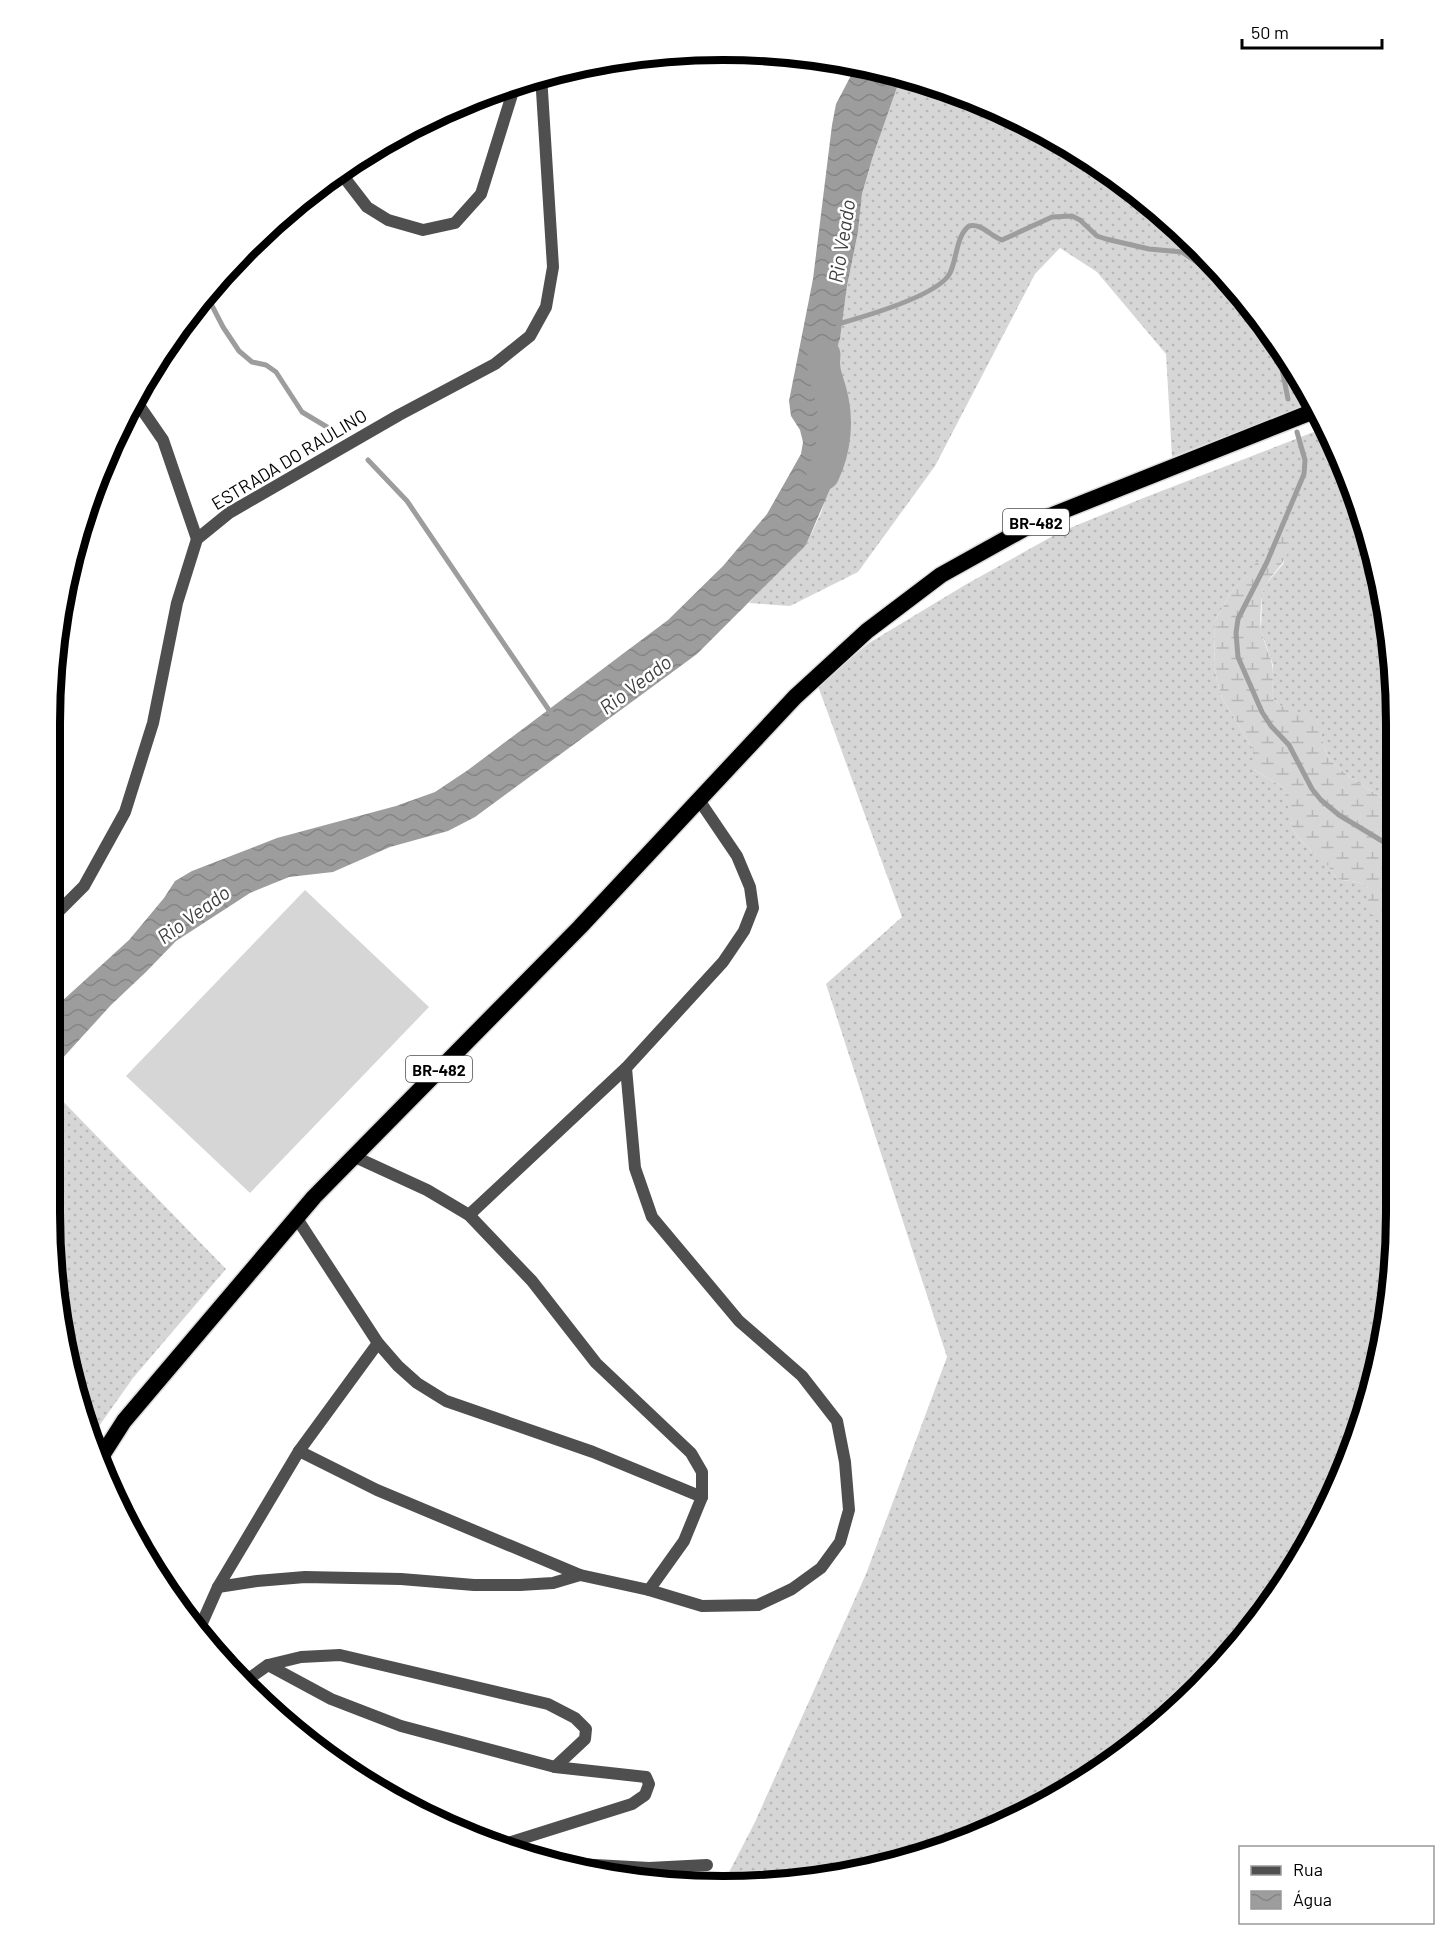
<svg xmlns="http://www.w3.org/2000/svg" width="1446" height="1936" font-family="Barlow,sans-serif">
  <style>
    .grass { fill: url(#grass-dots) }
    .wetland { fill: url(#wetland-marsh) }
    .pitch { fill: #d6d6d6 }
    .water { fill: url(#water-waves) }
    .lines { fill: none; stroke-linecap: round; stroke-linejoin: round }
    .stream { stroke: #9d9d9d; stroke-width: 5 }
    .river { stroke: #9d9d9d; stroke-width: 33 }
    .trunk-casing { stroke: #dbdbdb; stroke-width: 19 }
    .minor { stroke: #4f4f4f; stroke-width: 12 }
    .trunk { stroke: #000; stroke-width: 16 }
    .labels { text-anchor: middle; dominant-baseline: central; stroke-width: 5; stroke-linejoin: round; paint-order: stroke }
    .shield { fill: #fff; stroke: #4c4c4c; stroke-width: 1.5 }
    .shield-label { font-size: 16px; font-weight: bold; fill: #000 }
    .street-label { font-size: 18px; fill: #000; stroke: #fff }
    .water-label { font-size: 20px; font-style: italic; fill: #3e3e3e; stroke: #fff }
    .rim { fill: none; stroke: #000; stroke-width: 8 }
  </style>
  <defs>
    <pattern id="grass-dots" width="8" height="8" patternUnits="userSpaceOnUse" patternTransform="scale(1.5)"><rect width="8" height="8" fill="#d6d6d6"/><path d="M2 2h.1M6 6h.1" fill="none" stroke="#b6b6b6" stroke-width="1.8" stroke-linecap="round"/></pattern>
    <pattern id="wetland-marsh" width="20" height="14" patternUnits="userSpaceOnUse" patternTransform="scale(1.5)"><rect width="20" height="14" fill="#d6d6d6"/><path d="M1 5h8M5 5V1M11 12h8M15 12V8" fill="none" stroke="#b6b6b6"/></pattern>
    <pattern id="water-waves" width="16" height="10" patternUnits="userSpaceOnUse" patternTransform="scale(1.5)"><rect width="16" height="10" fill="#9d9d9d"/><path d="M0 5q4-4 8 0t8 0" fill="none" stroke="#858585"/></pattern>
  </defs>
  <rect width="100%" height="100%" fill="#fff"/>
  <g class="grass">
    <path d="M 901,76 L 940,85 L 1060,140 L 1167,217 L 1258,313 L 1310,404 L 1172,457 L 1166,354 L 1097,272 L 1060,248 L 1035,274 L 935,466 L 858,572 L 790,606 L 749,603 L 786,563 L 806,545 L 821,513 L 837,459 L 832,415 L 830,368 L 840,339 L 847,286 L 858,232 L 862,194 L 873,156 Z"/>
    <path d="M 1324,428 L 1345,466 L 1391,635 L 1392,803 C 1376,795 1337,771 1328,756 C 1320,741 1325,729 1308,716 C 1304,714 1299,714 1294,712 C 1285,709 1278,705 1272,697 L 1273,665 L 1261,631 L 1262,595 L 1265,585 L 1283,564 L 1291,539 L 1277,537 L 1269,554 L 1257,563 L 1230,594 L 1215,621 L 1214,668 L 1222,698 L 1253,749 L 1253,769 L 1284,788 L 1286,793 L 1293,831 L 1313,853 L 1324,859 L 1336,878 C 1347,883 1358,878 1368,888 C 1368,910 1373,918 1393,926 L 1395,1257 L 1361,1429 L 1306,1549 L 1229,1657 L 1133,1748 L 1021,1817 L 940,1851 L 767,1885 L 724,1882 L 755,1822 L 866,1574 L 947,1357 L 826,984 L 902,917 L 818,686 L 869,643 L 965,585 L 1060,532 L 1146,497 Z"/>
    <path d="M 50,1088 L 226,1269 L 133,1378 L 92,1436 L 73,1388 L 50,1213 Z"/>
  </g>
  <path class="wetland" d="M 1288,531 L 1291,535 C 1291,567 1265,574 1262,596 C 1261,607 1259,623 1262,633 C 1264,644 1270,654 1272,664 C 1274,674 1272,686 1272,697 C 1286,715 1299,708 1312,718 C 1324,728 1321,744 1328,756 C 1337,771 1376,795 1392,803 L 1393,926 C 1368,917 1368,916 1368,888 C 1358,878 1347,883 1336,878 L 1324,860 L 1313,853 L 1293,831 L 1284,788 L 1253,769 L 1253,749 L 1222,698 L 1214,668 L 1215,621 L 1230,594 L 1256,563 L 1269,554 L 1281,532 Z"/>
  <path class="pitch" d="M 305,890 L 429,1007 L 250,1193 L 126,1076 Z"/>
  <path class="water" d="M 856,66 L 901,76 L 873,156 L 862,194 L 858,232 L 847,286 L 840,339 L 830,368 L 832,415 L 837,459 L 830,489 L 806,545 L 697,654 L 475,817 L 448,831 L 390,847 L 333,872 L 289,877 L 250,893 L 176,941 L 146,972 L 111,1005 L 50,1072 L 50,1012 L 129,940 L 164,898 L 175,881 L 192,871 L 277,838 L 396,806 L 435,792 L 468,770 L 668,620 L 723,566 L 767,514 L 801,454 L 803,442 L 800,430 L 791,416 L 789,401 L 813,279 L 832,125 L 836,104 Z"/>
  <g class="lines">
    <g class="stream">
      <path d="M 207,296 L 223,327 L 239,351 L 252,362 L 266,365 L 276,372 L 302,412 L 332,430"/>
      <path d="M 838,324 C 863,317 939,295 950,273 C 957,259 956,236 969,226 C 982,223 990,236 1002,240 L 1052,217 L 1072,216 L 1080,220 L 1097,236 L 1106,239 L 1149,249 L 1182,252 L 1234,288"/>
      <path d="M 1278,349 L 1288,399"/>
      <path d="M 1297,432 L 1305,460 L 1304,474 L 1267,562 L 1238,619 L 1236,633 L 1238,657 L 1262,712 L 1271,726 L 1289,745 L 1312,789 L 1321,800 L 1339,815 L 1392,847"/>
      <path d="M 368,460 L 407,501 L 553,716"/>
    </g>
    <path class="river" d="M 823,474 C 835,449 838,419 830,391 C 826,378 822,369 824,355"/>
    <g class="trunk-casing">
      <path id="trunk" d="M 101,1457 L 124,1421 L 314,1197 L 580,927 L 795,697 L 867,631 L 941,575 L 1040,520 L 1314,411"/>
    </g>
    <g class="minor">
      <path d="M 340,172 L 367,207 L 388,220 L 423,230 L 455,223 L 481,194 L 515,85"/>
      <path d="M 134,398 L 163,440 L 197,539"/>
      <path d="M 50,920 L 84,886 L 125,812 L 153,723 L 177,603 L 197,539 L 229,513 L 399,415 L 495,364 L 530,336 L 546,307 L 553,267 L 541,75"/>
      <path d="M 353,1156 L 427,1190 L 469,1215 L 532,1281 L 596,1363 L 691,1453 L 702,1472 L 702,1497 L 684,1541 L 649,1590"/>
      <path d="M 469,1215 L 626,1068 L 723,962 L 744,931 L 753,908 L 750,887 L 737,856 L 699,800"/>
      <path d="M 296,1217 L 378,1343 L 398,1366 L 417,1383 L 446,1401 L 593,1452 L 702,1497"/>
      <path d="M 299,1451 L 377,1490 L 580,1575 L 649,1590 L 702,1606 L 758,1605 L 792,1589 L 821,1568 L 840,1542 L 849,1510 L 845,1462 L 837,1421 L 802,1376 L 739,1321 L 652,1217 L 635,1168 L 626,1068"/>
      <path d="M 218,1587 L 257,1581 L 305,1577 L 401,1579 L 474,1585 L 520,1585 L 553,1583 L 580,1575"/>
      <path d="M 198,1632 L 218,1587 L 299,1451 L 378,1343"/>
      <path d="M 268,1665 L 331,1699 L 401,1726 L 555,1767 L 646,1777 L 649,1784 L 645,1795 L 632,1804 L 505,1844"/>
      <path d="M 244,1682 L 268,1665 L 301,1657 L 340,1655 L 548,1704 L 575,1718 L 586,1729 L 585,1739 L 555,1767"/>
      <path d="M 559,1863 L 649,1868 L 707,1865"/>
    </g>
    <use href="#trunk" class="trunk"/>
  </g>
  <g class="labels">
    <g class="shield">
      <rect x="1003" y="509" width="66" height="26" rx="4.5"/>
      <rect x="406" y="1056" width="66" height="26" rx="4.5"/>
    </g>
    <g class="shield-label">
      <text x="1036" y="522">BR-482</text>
      <text x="439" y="1069">BR-482</text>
    </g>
    <g class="street-label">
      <text transform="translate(289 459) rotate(-31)">ESTRADA DO RAULINO</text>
    </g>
    <g class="water-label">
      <text transform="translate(841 241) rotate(-81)">Rio Veado</text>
      <text transform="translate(635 684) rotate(-37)">Rio Veado</text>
      <text transform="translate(193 914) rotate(-36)">Rio Veado</text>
    </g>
  </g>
  <path d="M0 0H1446V1936H0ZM723 60H723A663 663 0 0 1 1386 723V1213A663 663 0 0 1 723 1876H723A663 663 0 0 1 60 1213V723A663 663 0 0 1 723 60Z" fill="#fff" fill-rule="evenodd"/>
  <path class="rim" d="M723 60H723A663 663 0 0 1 1386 723V1213A663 663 0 0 1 723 1876H723A663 663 0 0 1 60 1213V723A663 663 0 0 1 723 60Z"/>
  <rect x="1239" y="1846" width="195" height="78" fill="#ffffff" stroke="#999999" stroke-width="1.5"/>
  <rect x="1251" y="1866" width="30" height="9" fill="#4f4f4f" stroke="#999999" stroke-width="1.5"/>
  <text x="1293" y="1876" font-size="18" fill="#000000">Rua</text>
  <rect x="1251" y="1891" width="30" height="18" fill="url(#water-waves)" stroke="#999999" stroke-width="1.5"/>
  <text x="1293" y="1906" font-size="18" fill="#000000">Água</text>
  <path d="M1242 39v9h140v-9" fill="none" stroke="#000000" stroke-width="3"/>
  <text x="1251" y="39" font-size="18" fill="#000000" stroke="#ffffff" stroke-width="4.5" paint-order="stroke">50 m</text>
</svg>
